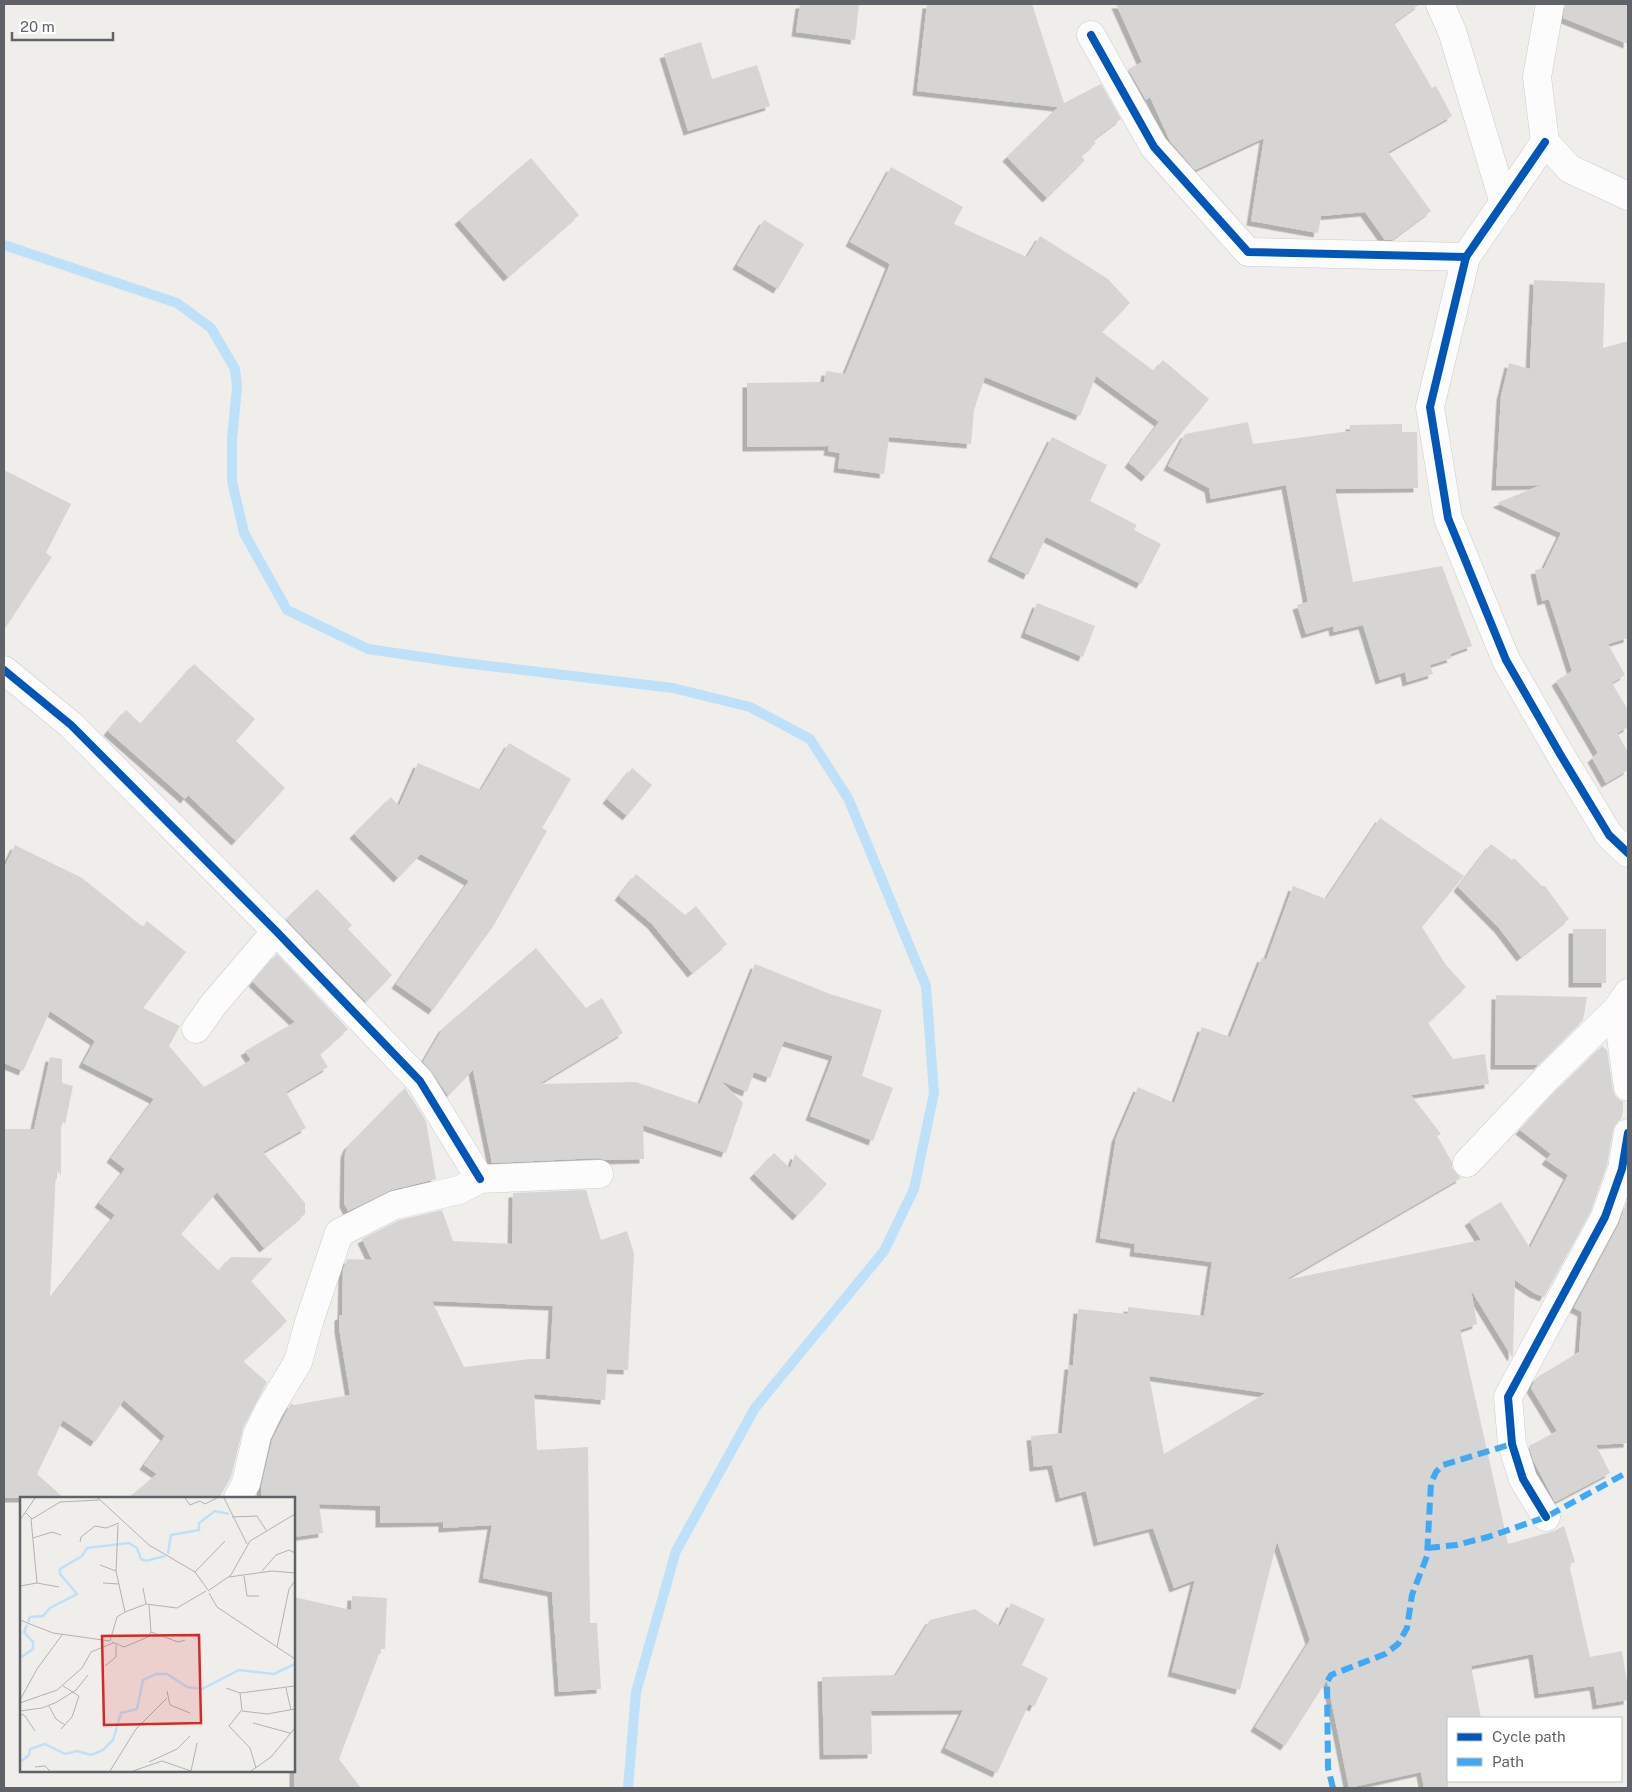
<svg xmlns="http://www.w3.org/2000/svg" width="1632" height="1792" font-family="'Public Sans',sans-serif">
  <style>
    .lines { fill: none; stroke-linecap: round; stroke-linejoin: round }
    .stream { stroke: #bfe0f9; stroke-width: 10 }
    .building { fill: #d6d5d3; fill-rule: evenodd; filter: url(#shadow) }
    .minor-casing { stroke: #cbcccc; stroke-width: 29 }
    .minor { stroke: #fdfcfc; stroke-width: 28 }
    .quiet { stroke: #3fa9f5; stroke-width: 6; stroke-dasharray: 12 6; stroke-linecap: butt }
    .cycleway-casing { stroke: #fff; stroke-width: 11 }
    .cycleway { stroke: #0057b8; stroke-width: 8 }
    .inset-river { fill: none; stroke: #bfe0f9; stroke-width: 2.5 }
    .inset-road { fill: none; stroke: #b1b2b2; stroke-width: 1 }
    .view { fill: #d62828; fill-opacity: 0.15; stroke: #d62828; stroke-width: 2.5 }
    .inset-edge { fill: none; stroke: #5f6368; stroke-width: 2.5 }
  </style>
  <defs>
    <filter id="shadow"><feDropShadow dx="-4.5" dy="4.5" stdDeviation="0" flood-color="#0004"/></filter>
  </defs>
  <rect width="100%" height="100%" fill="#efeeea"/>
  <g class="lines">
    <path class="stream" d="M 4,245 L 177,303 L 211,328 L 235,369 L 237,387 L 232,439 L 232,481 L 244,533 L 287,610 L 368,649 L 456,662 L 673,688 L 750,707 L 810,739 L 848,798 L 926,986 L 934,1093 L 914,1189 L 884,1251 L 755,1408 L 676,1551 L 636,1692 L 628,1788"/>
  </g>
  <g class="building">
    <path d="M 800,4 L 859,4 L 855,40 L 796,32 Z"/>
    <path d="M 927,4 L 1032,4 L 1064,103 L 1101,84 L 1121,119 L 1093,140 L 1096,143 L 1081,156 L 1085,160 L 1047,198 L 1007,157 L 1058,107 L 917,91 Z"/>
    <path d="M 1116,4 L 1420,4 L 1394,23 L 1432,88 L 1436,86 L 1452,116 L 1388,152 L 1431,211 L 1392,240 L 1385,240 L 1365,212 L 1321,216 L 1318,233 L 1251,221 L 1264,138 L 1195,170 L 1170,141 L 1150,97 L 1146,100 L 1128,69 L 1142,62 Z"/>
    <path d="M 1565,4 L 1628,4 L 1628,44 L 1563,18 Z"/>
    <path d="M 701,42 L 712,79 L 757,65 L 770,106 L 688,131 L 664,54 Z"/>
    <path d="M 531,158 L 579,215 L 508,277 L 459,220 Z"/>
    <path d="M 891,167 L 963,207 L 954,224 L 1027,257 L 1040,236 L 1108,279 L 1130,303 L 1102,332 L 1154,371 L 1163,360 L 1209,399 L 1146,477 L 1129,463 L 1159,422 L 1096,376 L 1080,416 L 985,377 L 974,410 L 971,444 L 889,437 L 884,474 L 838,468 L 840,453 L 828,451 L 829,446 L 747,447 L 747,383 L 824,382 L 826,371 L 845,374 L 890,264 L 850,242 Z"/>
    <path d="M 764,220 L 804,244 L 778,289 L 737,265 Z"/>
    <path d="M 1534,280 L 1605,283 L 1603,348 L 1628,341 L 1628,638 L 1608,644 L 1625,675 L 1612,683 L 1628,710 L 1628,727 L 1617,733 L 1628,752 L 1628,770 L 1606,783 L 1592,758 L 1598,753 L 1556,681 L 1572,671 L 1549,599 L 1542,601 L 1535,570 L 1544,568 L 1561,533 L 1497,503 L 1541,485 L 1496,486 L 1501,396 L 1509,363 L 1530,369 Z"/>
    <path d="M 1248,422 L 1253,444 L 1350,431 L 1350,425 L 1402,424 L 1402,432 L 1417,432 L 1418,488 L 1335,489 L 1353,582 L 1442,566 L 1472,646 L 1450,654 L 1452,658 L 1430,665 L 1433,674 L 1407,682 L 1405,672 L 1380,680 L 1363,625 L 1334,632 L 1333,626 L 1306,634 L 1297,605 L 1308,602 L 1286,485 L 1211,499 L 1209,488 L 1168,466 L 1185,434 Z"/>
    <path d="M 1052,437 L 1107,465 L 1090,501 L 1137,525 L 1134,530 L 1161,544 L 1141,584 L 1046,537 L 1028,575 L 992,557 Z"/>
    <path d="M 4,470 L 71,504 L 46,553 L 52,557 L 4,630 Z"/>
    <path d="M 1037,603 L 1095,626 L 1083,657 L 1025,633 Z"/>
    <path d="M 194,664 L 255,719 L 236,741 L 285,788 L 236,841 L 188,795 L 185,799 L 108,731 L 126,710 L 141,724 Z"/>
    <path d="M 509,743 L 571,779 L 542,828 L 547,831 L 494,925 L 433,1010 L 396,984 L 469,881 L 421,854 L 398,878 L 354,834 L 391,797 L 399,806 L 418,763 L 481,790 Z"/>
    <path d="M 632,768 L 652,785 L 627,816 L 607,799 Z"/>
    <path d="M 1380,818 L 1464,876 L 1422,927 L 1446,965 L 1466,987 L 1428,1023 L 1453,1059 L 1485,1054 L 1489,1084 L 1411,1095 L 1441,1134 L 1437,1136 L 1452,1162 L 1452,1168 L 1461,1178 L 1285,1280 L 1481,1240 L 1469,1221 L 1501,1202 L 1530,1248 L 1568,1175 L 1546,1160 L 1551,1154 L 1520,1130 L 1558,1089 L 1602,1046 L 1607,1050 L 1613,1090 L 1616,1097 L 1623,1102 L 1623,1111 L 1621,1119 L 1616,1123 L 1613,1130 L 1607,1165 L 1591,1211 L 1544,1297 L 1534,1293 L 1515,1280 L 1513,1354 L 1512,1357 L 1471,1290 L 1477,1324 L 1460,1330 L 1508,1544 L 1554,1531 L 1564,1526 L 1575,1562 L 1569,1564 L 1590,1657 L 1622,1651 L 1628,1689 L 1628,1700 L 1597,1705 L 1594,1686 L 1539,1694 L 1533,1654 L 1471,1666 L 1481,1718 L 1448,1718 L 1448,1788 L 1424,1788 L 1421,1772 L 1349,1788 L 1327,1680 L 1285,1746 L 1255,1727 L 1310,1640 L 1277,1541 L 1240,1690 L 1172,1672 L 1195,1580 L 1174,1588 L 1153,1528 L 1098,1542 L 1086,1491 L 1060,1498 L 1052,1465 L 1034,1467 L 1031,1436 L 1062,1433 L 1069,1365 L 1073,1365 L 1078,1309 L 1128,1314 L 1128,1307 L 1204,1316 L 1212,1262 L 1134,1252 L 1135,1244 L 1100,1238 L 1116,1138 L 1138,1087 L 1174,1103 L 1202,1027 L 1230,1037 L 1262,957 L 1266,960 L 1293,886 L 1326,899 ZM 1149,1376 L 1266,1393 L 1164,1454 Z"/>
    <path d="M 1491,844 L 1512,860 L 1514,858 L 1542,886 L 1545,886 L 1569,919 L 1521,957 L 1499,928 L 1458,887 Z"/>
    <path d="M 15,845 L 82,878 L 143,927 L 147,921 L 186,952 L 143,1008 L 180,1026 L 169,1046 L 204,1087 L 251,1060 L 245,1051 L 295,1022 L 253,982 L 277,954 L 348,1029 L 320,1054 L 328,1067 L 286,1092 L 306,1128 L 263,1152 L 305,1203 L 305,1214 L 264,1248 L 217,1192 L 181,1234 L 219,1271 L 231,1257 L 273,1258 L 251,1281 L 287,1321 L 243,1361 L 267,1382 L 243,1428 L 231,1477 L 219,1498 L 128,1498 L 157,1474 L 144,1465 L 165,1436 L 124,1400 L 95,1442 L 63,1420 L 37,1474 L 64,1498 L 4,1498 L 4,1129 L 34,1129 L 50,1057 L 62,1059 L 62,1083 L 73,1086 L 65,1124 L 61,1121 L 61,1175 L 56,1170 L 50,1299 L 115,1215 L 99,1203 L 125,1169 L 111,1158 L 154,1099 L 83,1063 L 95,1041 L 50,1011 L 23,1071 L 4,1063 L 4,868 Z"/>
    <path d="M 636,874 L 685,915 L 696,906 L 727,944 L 692,973 L 652,924 L 619,896 Z"/>
    <path d="M 317,889 L 352,925 L 348,929 L 392,975 L 366,1002 L 286,919 Z"/>
    <rect x="1573" y="929" width="33" height="54"/>
    <path d="M 536,948 L 586,1008 L 602,998 L 623,1033 L 539,1084 L 636,1082 L 700,1104 L 755,964 L 830,994 L 882,1010 L 862,1076 L 893,1088 L 873,1141 L 810,1116 L 833,1056 L 784,1041 L 770,1078 L 754,1072 L 747,1092 L 721,1081 L 743,1103 L 726,1153 L 643,1125 L 644,1159 L 605,1160 L 598,1158 L 492,1163 L 473,1070 L 448,1096 L 433,1073 L 423,1062 L 443,1028 Z"/>
    <path d="M 1496,995 L 1587,997 L 1583,1020 L 1538,1065 L 1495,1065 Z"/>
    <path d="M 405,1088 L 426,1121 L 436,1179 L 391,1190 L 348,1211 L 344,1203 L 345,1153 L 348,1146 Z"/>
    <path d="M 774,1153 L 790,1168 L 795,1154 L 827,1184 L 797,1216 L 754,1174 Z"/>
    <path d="M 586,1190 L 601,1240 L 627,1231 L 634,1254 L 628,1370 L 607,1369 L 605,1400 L 534,1394 L 537,1450 L 588,1447 L 590,1623 L 597,1623 L 601,1689 L 559,1692 L 552,1592 L 483,1578 L 492,1525 L 443,1528 L 443,1522 L 380,1523 L 380,1506 L 319,1504 L 323,1533 L 294,1537 L 294,1498 L 262,1498 L 261,1488 L 272,1440 L 291,1403 L 294,1405 L 350,1395 L 339,1328 L 339,1316 L 342,1315 L 343,1270 L 347,1259 L 372,1260 L 362,1239 L 400,1220 L 442,1210 L 453,1241 L 512,1244 L 513,1193 ZM 432,1301 L 553,1306 L 550,1359 L 530,1359 L 464,1367 Z"/>
    <path d="M 1628,1198 L 1628,1443 L 1596,1445 L 1610,1473 L 1555,1502 L 1533,1460 L 1529,1446 L 1557,1431 L 1531,1388 L 1536,1378 L 1579,1352 L 1582,1312 L 1574,1308 L 1619,1224 Z"/>
    <path d="M 352,1596 L 387,1598 L 385,1649 L 381,1649 L 339,1759 L 361,1788 L 294,1788 L 294,1597 L 351,1610 Z"/>
    <path d="M 1011,1603 L 1045,1619 L 1022,1665 L 1048,1678 L 1034,1707 L 1029,1704 L 997,1773 L 945,1748 L 963,1710 L 871,1711 L 872,1754 L 824,1755 L 822,1677 L 896,1675 L 930,1620 L 975,1609 L 1000,1626 Z"/>
  </g>
  <g class="lines">
    <g class="minor-casing">
      <g id="minor">
        <path d="M 1440,4 L 1452,31 L 1504,203"/>
        <path d="M 1550,4 L 1537,77 L 1545,142 L 1570,169 L 1628,196"/>
        <path d="M 1091,35 L 1154,147 L 1248,252 L 1466,257"/>
        <path d="M 1545,142 L 1466,257 L 1430,407 L 1448,518 L 1506,660 L 1560,754 L 1609,835 L 1628,853"/>
        <path d="M 4,670 L 71,725 L 276,931 L 420,1081 L 480,1179"/>
        <path d="M 1628,993 L 1617,1009 L 1628,1087"/>
        <path d="M 196,1029 L 213,1005 L 276,931"/>
        <path d="M 1467,1163 L 1547,1078 L 1617,1009"/>
        <path d="M 238,1498 L 246,1483 L 257,1435 L 269,1410 L 298,1362 L 309,1322 L 339,1233 L 395,1205 L 459,1190 L 480,1179 L 599,1174"/>
        <path d="M 1546,1517 L 1523,1479 L 1512,1444 L 1508,1397 L 1605,1217 L 1622,1169 L 1628,1133"/>
      </g>
    </g>
    <use href="#minor" class="minor"/>
    <g class="quiet">
      <path d="M 1428,1548 L 1456,1545 L 1488,1537 L 1546,1517 L 1628,1472"/>
      <path d="M 1333,1788 L 1328,1768 L 1327,1682 L 1331,1675 L 1385,1654 L 1398,1644 L 1407,1628 L 1412,1595 L 1427,1556 L 1431,1483 L 1436,1472 L 1443,1465 L 1512,1444"/>
    </g>
    <g class="cycleway-casing">
      <g id="cycleway">
        <path d="M 1091,35 L 1154,147 L 1248,252 L 1466,257"/>
        <path d="M 1545,142 L 1466,257 L 1430,407 L 1448,518 L 1506,660 L 1560,754 L 1609,835 L 1628,853"/>
        <path d="M 4,670 L 71,725 L 276,931 L 420,1081 L 480,1179"/>
        <path d="M 1546,1517 L 1523,1479 L 1512,1444 L 1508,1397 L 1605,1217 L 1622,1169 L 1628,1133"/>
      </g>
    </g>
    <use href="#cycleway" class="cycleway"/>
  </g>
  <g transform="translate(20 1497)">
    <rect width="275" height="275" fill="#efeeea"/>
    <path class="inset-river" d="M 148,57 L 151,38 L 179,33 L 179,26 L 195,14 L 209,17M 8,125 L 10,120 L 23,119 L 30,111 L 57,97 L 40,77 L 40,72 L 62,59 L 67,51 L 109,46 L 117,51 L 121,62 L 126,64 L 145,59M 0,161 L 13,152 L 13,145 L 4,135 L 7,128M 0,265 L 9,258 L 10,252 L 25,247 L 45,257 L 57,254 L 71,258 L 83,253 L 93,243 L 101,216 L 117,212 L 123,183 L 136,177 L 147,177 L 167,190 L 182,192 L 219,173 L 254,177 L 275,167"/>
    <path class="inset-road" d="M 78,1 L 129,48 L 175,75 L 188,93M 165,1 L 170,8 L 180,4 L 185,7 L 197,1M 204,1 L 227,47M 6,16 L 12,22 L 40,5 L 79,3M 212,20 L 237,19 L 246,33M 11,22 L 17,86M 0,23 L 15,1M 98,28 L 96,74 L 105,115M 13,41 L 32,35 L 41,38M 60,45 L 61,40 L 75,29 L 86,31 L 99,26M 80,68 L 96,74M 242,74 L 256,58 L 269,53 L 275,56M 175,75 L 205,44M 224,79 L 227,99 L 239,99M 209,80 L 252,74 L 275,76M 83,86 L 99,87M 0,89 L 17,86 L 39,90M 123,91 L 126,107M 188,94 L 211,78 L 230,44 L 275,17M 189,96 L 197,110 L 275,162M 0,123 L 33,136 L 90,144 L 97,120 L 105,115 L 126,107 L 157,111 L 186,94M 131,135 L 158,145 L 165,143M 92,145 L 104,150 L 128,140 L 131,135 L 129,108M 257,150 L 269,92 L 275,84M 85,169 L 96,160 L 96,148M 206,191 L 220,196 L 275,189M 266,191 L 271,213M 147,194 L 150,208 L 170,216M 220,196 L 222,214 L 247,217 L 275,212M 0,203 L 17,172 L 42,138M 0,206 L 37,193 L 62,171 L 71,155 L 93,146M 29,209 L 36,222 L 45,228M 0,214 L 22,211 L 37,205 L 56,193 L 68,178M 221,214 L 209,229 L 230,251 L 236,271M 0,220 L 2,217 L 5,219 L 15,234M 233,226 L 270,236M 41,232 L 52,220 L 59,199 L 43,189M 129,265 L 157,252 L 170,239M 15,270 L 25,269 L 30,274M 90,274 L 116,232 L 147,201M 113,274 L 142,264 L 171,274M 171,274 L 177,246M 231,274 L 251,260 L 275,231"/>
    <path class="view" d="M 179,138 L 181,226 L 84,228 L 82,139 Z"/>
    <rect width="275" height="275" class="inset-edge"/>
  </g>
  <rect width="1632" height="1792" fill="none" stroke="#5f6368" stroke-width="10"/>
  <rect x="1447" y="1717" width="175" height="65" fill="#ffffff" stroke="#bfc1c3"/>
  <rect x="1457" y="1733" width="25" height="8" fill="#0057b8" stroke="#bfc1c3"/>
  <text x="1492" y="1742" font-size="15" fill="#5f6368">Cycle path</text>
  <rect x="1457" y="1758" width="25" height="8" fill="#3fa9f5" stroke="#bfc1c3"/>
  <text x="1492" y="1767" font-size="15" fill="#5f6368">Path</text>
  <path d="M12 32v8h101v-8" fill="none" stroke="#5f6368" stroke-width="2.5"/>
  <text x="20" y="32" font-size="15" fill="#5f6368" stroke="#ffffff" stroke-width="4" paint-order="stroke">20 m</text>
</svg>
